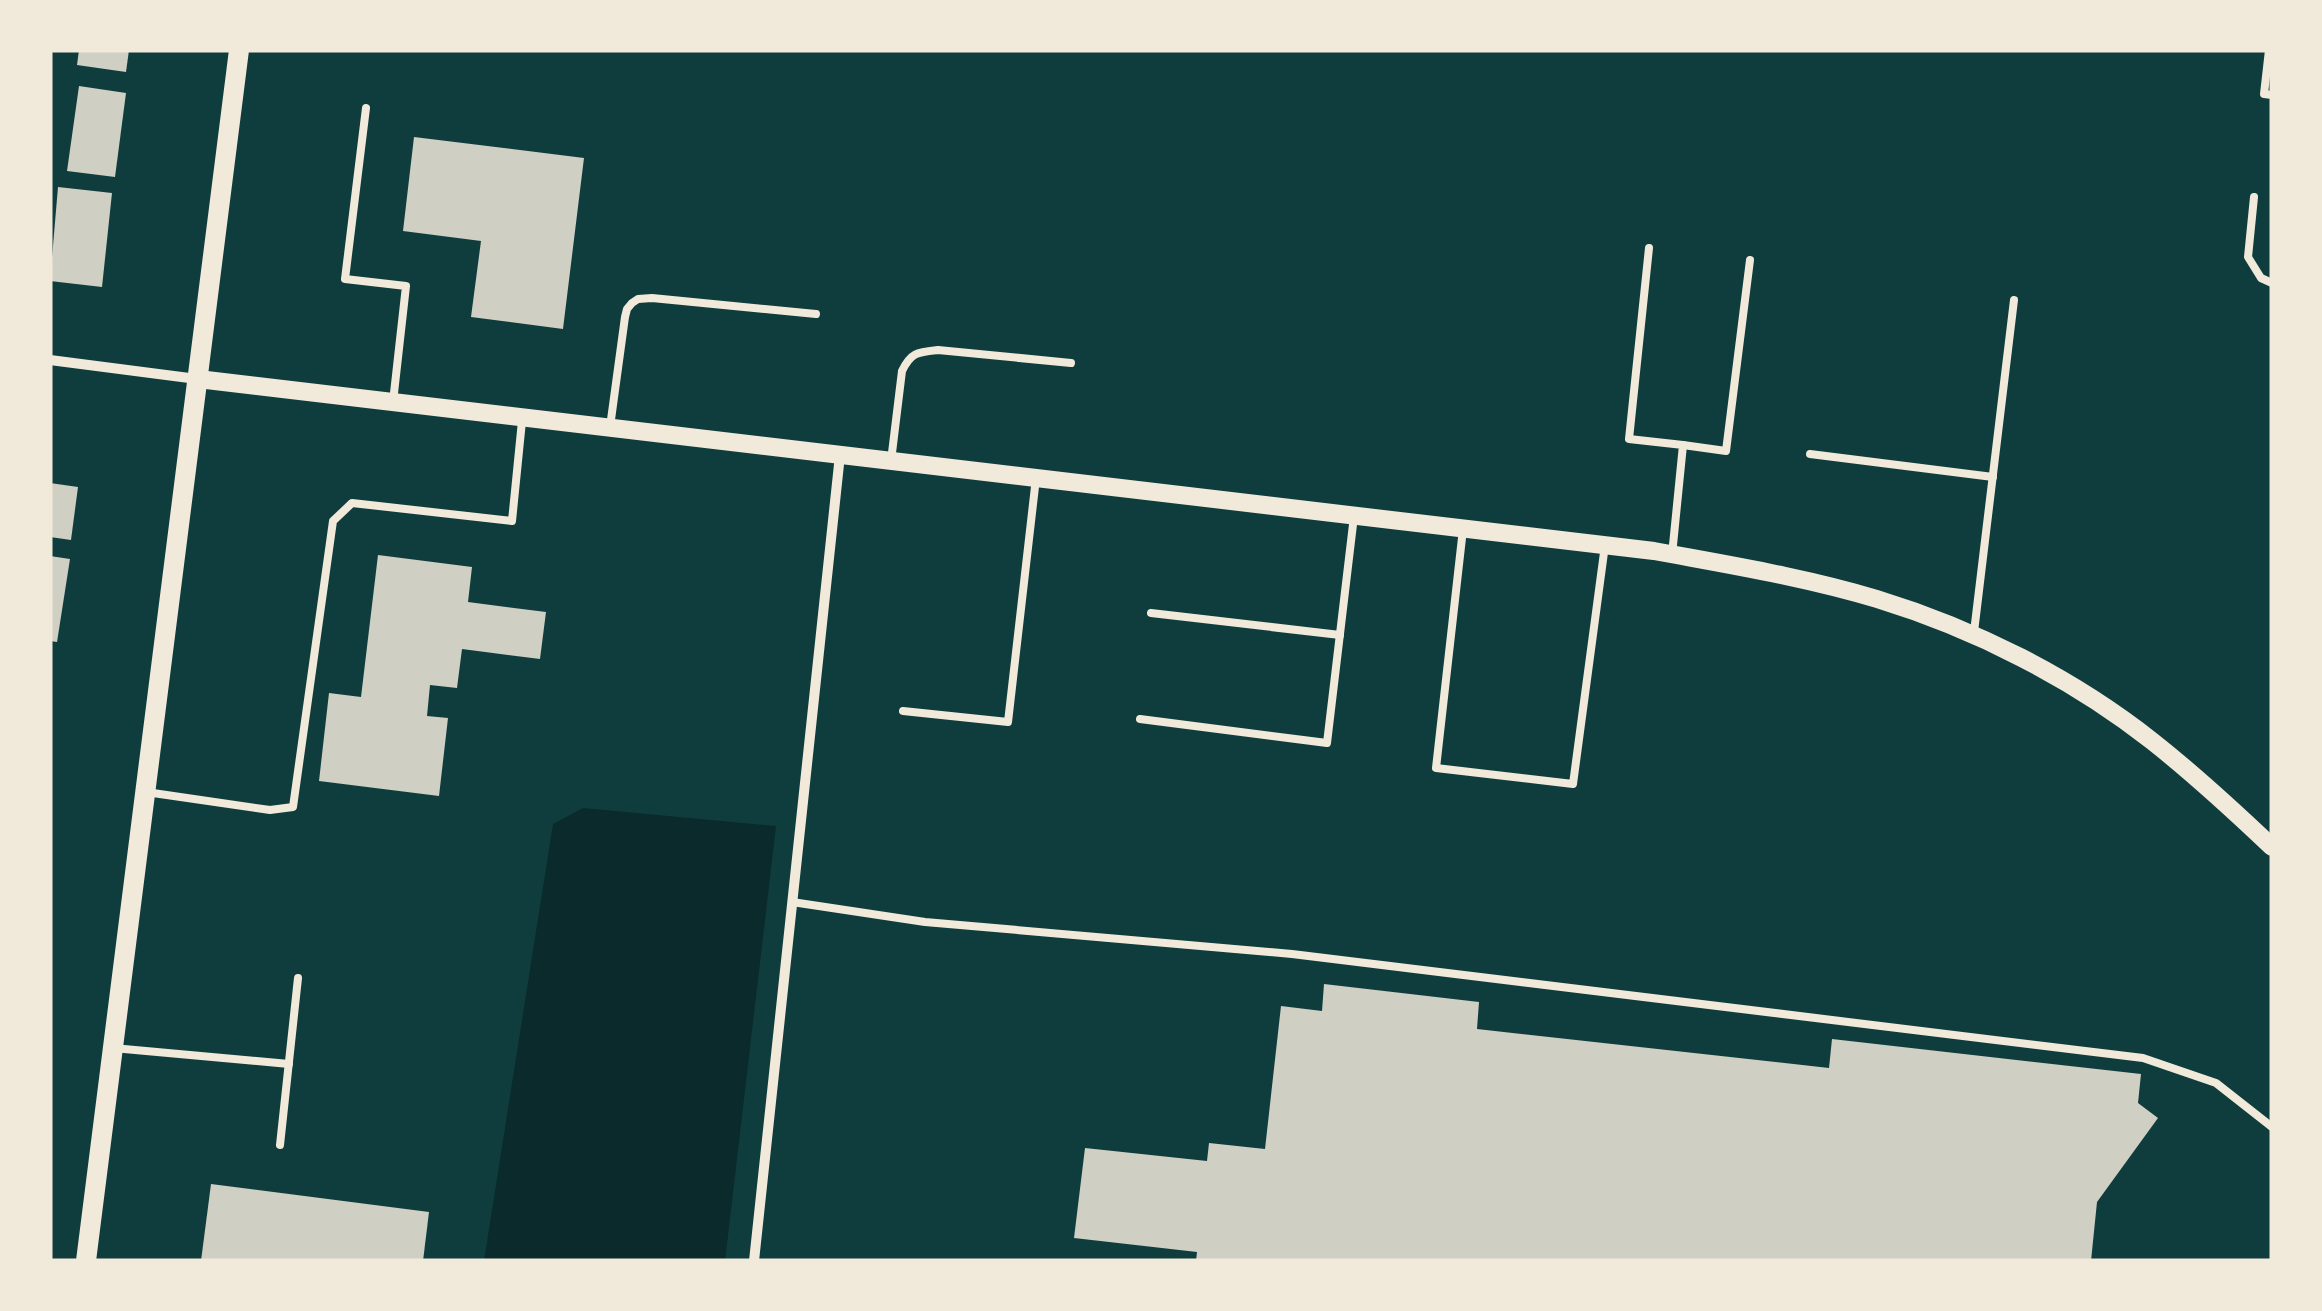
<svg xmlns="http://www.w3.org/2000/svg" width="2322" height="1311" font-family="'Space Grotesk',sans-serif">
  <style>
    .water { fill: #0a2a2b }
    .building { fill: #cfcfc3 }
    .lines { fill: none; stroke-linecap: round; stroke-linejoin: round }
    .service { stroke: #f1e9da; stroke-width: 8 }
    .minor { stroke: #f1e9da; stroke-width: 10 }
    .tertiary { stroke: #f1e9da; stroke-width: 18 }
    .secondary { stroke: #f1e9da; stroke-width: 20 }
  </style>
  <rect width="100%" height="100%" fill="#0f3d3e"/>
  <path class="water" d="M 583,808 L 776,826 L 725,1261 L 484,1261 L 553,824 Z"/>
  <g class="building">
    <path d="M 79,50 L 129,50 L 126,72 L 77,65 Z"/>
    <path d="M 79,86 L 126,93 L 115,177 L 67,171 Z"/>
    <path d="M 414,137 L 584,158 L 563,329 L 471,317 L 481,241 L 403,231 Z"/>
    <path d="M 58,187 L 112,193 L 102,287 L 50,281 Z"/>
    <path d="M 50,483 L 78,487 L 71,540 L 50,537 Z"/>
    <path d="M 378,555 L 472,567 L 468,602 L 546,612 L 540,659 L 462,649 L 457,688 L 430,685 L 427,716 L 448,718 L 439,796 L 319,781 L 329,693 L 361,697 Z"/>
    <path d="M 50,556 L 70,559 L 57,642 L 50,641 Z"/>
    <path d="M 1324,984 L 1479,1002 L 1477,1029 L 1829,1068 L 1832,1039 L 2141,1074 L 2138,1103 L 2158,1118 L 2097,1202 L 2091,1261 L 1196,1261 L 1197,1252 L 1074,1238 L 1085,1148 L 1207,1161 L 1209,1143 L 1265,1149 L 1281,1006 L 1322,1011 Z"/>
    <path d="M 211,1184 L 429,1212 L 423,1261 L 201,1261 Z"/>
  </g>
  <g class="lines">
    <g class="service">
      <path d="M 2269,50 L 2264,94 L 2272,95"/>
      <path d="M 366,108 L 345,279 L 406,286 L 393,402"/>
      <path d="M 2254,197 L 2248,257 L 2261,278 L 2272,283"/>
      <path d="M 1649,248 L 1629,439 L 1683,445 L 1672,555"/>
      <path d="M 610,427 L 625,317 L 627,309 L 632,303 L 638,299 L 652,298 L 816,314"/>
      <path d="M 1683,445 L 1726,451 L 1750,260"/>
      <path d="M 1810,454 L 1993,477"/>
      <path d="M 891,461 L 902,371 C 911,352 918,352 938,350 L 1071,363"/>
      <path d="M 1463,529 L 1436,768 L 1573,784 L 1605,545"/>
      <path d="M 1151,613 L 1340,635"/>
      <path d="M 1974,632 L 2014,300"/>
      <path d="M 903,711 L 1008,722 L 1036,478"/>
      <path d="M 1140,719 L 1327,743 L 1354,516"/>
      <path d="M 146,792 L 270,810 L 293,807 L 333,521 L 352,503 L 512,521 L 522,421"/>
      <path d="M 792,902 L 925,922 L 1292,954 L 2143,1058 L 2216,1083 L 2272,1127"/>
      <path d="M 113,1048 L 289,1064"/>
      <path d="M 280,1145 L 298,978"/>
    </g>
    <g class="minor">
      <path d="M 50,360 L 197,379"/>
      <path d="M 754,1261 L 840,455"/>
    </g>
    <path class="tertiary" d="M 198,379 L 1654,551 C 1729,565 1804,577 1877,599 C 1975,629 2072,678 2152,741 C 2194,774 2233,810 2272,847"/>
    <path class="secondary" d="M 86,1261 L 239,50"/>
  </g>
  <rect width="2322" height="1311" fill="none" stroke="#f1e9da" stroke-width="105"/>
</svg>
